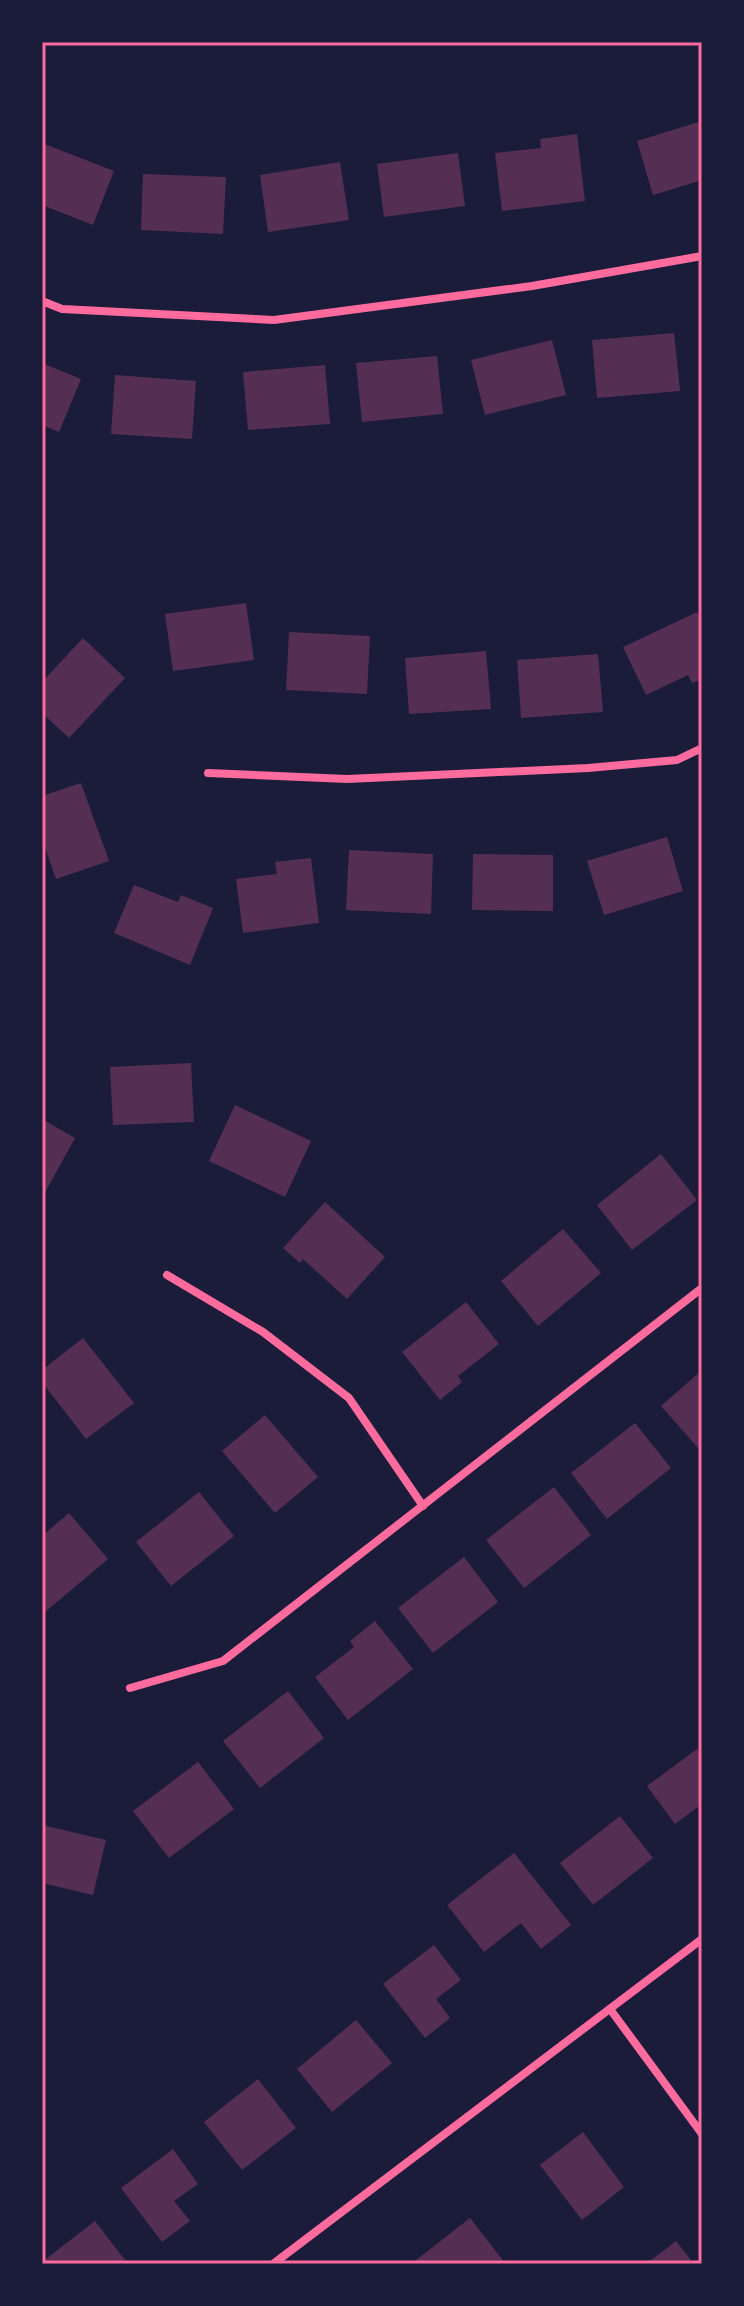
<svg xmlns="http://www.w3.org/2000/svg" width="744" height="2306" font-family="Rubik,sans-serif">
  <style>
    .building { fill: #542f53 }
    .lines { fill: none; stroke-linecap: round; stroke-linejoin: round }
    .minor { stroke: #ff6b9d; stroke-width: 8 }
    .neatline { fill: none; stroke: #ff6b9d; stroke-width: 3 }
  </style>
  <rect width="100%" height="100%" fill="#1b1b3a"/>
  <g class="building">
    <path d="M 702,121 L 702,180 L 653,195 L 637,141 Z"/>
    <path d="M 577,134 L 585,201 L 502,211 L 495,153 L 541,148 L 540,139 Z"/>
    <path d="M 42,143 L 114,171 L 93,225 L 42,205 Z"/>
    <path d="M 458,153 L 465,206 L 384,217 L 377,164 Z"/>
    <path d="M 340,162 L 349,220 L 268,232 L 260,175 Z"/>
    <path d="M 143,174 L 226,177 L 223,234 L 141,230 Z"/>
    <path d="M 674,333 L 680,391 L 597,398 L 592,340 Z"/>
    <path d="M 552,340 L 566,395 L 485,415 L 471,360 Z"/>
    <path d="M 437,356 L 443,414 L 362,422 L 356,363 Z"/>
    <path d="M 42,363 L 81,379 L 59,432 L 42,425 Z"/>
    <path d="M 325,365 L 330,424 L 248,430 L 243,372 Z"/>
    <path d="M 115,375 L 196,381 L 192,439 L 111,434 Z"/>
    <path d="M 246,603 L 254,660 L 173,671 L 165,614 Z"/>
    <path d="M 697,612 L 702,623 L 702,679 L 692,683 L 688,675 L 646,695 L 623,647 Z"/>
    <path d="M 289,632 L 370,636 L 367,694 L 286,690 Z"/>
    <path d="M 83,638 L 125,678 L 69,738 L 42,713 L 42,682 Z"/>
    <path d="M 486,651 L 491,709 L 409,714 L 405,658 Z"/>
    <path d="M 598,654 L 603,712 L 521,718 L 517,660 Z"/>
    <path d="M 81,783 L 109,861 L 56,879 L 42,839 L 42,796 Z"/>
    <path d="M 667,837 L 683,891 L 604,915 L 587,861 Z"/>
    <path d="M 349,850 L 433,854 L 431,914 L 346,910 Z"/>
    <path d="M 473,854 L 553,855 L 553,911 L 472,910 Z"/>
    <path d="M 311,858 L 319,923 L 243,933 L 236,879 L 277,874 L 275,862 Z"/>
    <path d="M 134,885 L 178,902 L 181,895 L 213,908 L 190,965 L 114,933 Z"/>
    <path d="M 191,1063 L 194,1122 L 113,1125 L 110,1067 Z"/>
    <path d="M 235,1105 L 311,1141 L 285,1197 L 209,1161 Z"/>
    <path d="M 42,1119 L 75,1138 L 42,1198 Z"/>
    <path d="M 661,1154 L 697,1200 L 632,1250 L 597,1205 Z"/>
    <path d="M 325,1202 L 385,1257 L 347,1299 L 303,1259 L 300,1263 L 283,1248 Z"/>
    <path d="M 563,1229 L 601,1273 L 538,1326 L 501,1281 Z"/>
    <path d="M 466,1302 L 499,1344 L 458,1376 L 462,1382 L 440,1400 L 402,1352 Z"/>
    <path d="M 83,1338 L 134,1403 L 86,1439 L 42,1382 L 42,1370 Z"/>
    <path d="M 702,1370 L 702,1445 L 698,1448 L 661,1406 Z"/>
    <path d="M 265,1415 L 318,1477 L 275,1513 L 222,1451 Z"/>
    <path d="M 635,1423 L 671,1468 L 607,1519 L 571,1473 Z"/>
    <path d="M 554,1487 L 591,1535 L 524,1588 L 486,1540 Z"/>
    <path d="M 199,1492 L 234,1536 L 171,1586 L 136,1542 Z"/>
    <path d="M 69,1513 L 108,1559 L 45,1612 L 42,1608 L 42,1536 Z"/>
    <path d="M 464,1557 L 498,1602 L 433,1653 L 398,1608 Z"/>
    <path d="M 375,1621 L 413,1669 L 348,1720 L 315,1677 L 354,1647 L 350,1641 Z"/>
    <path d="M 288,1691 L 324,1738 L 260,1788 L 223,1741 Z"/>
    <path d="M 697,1749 L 702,1756 L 702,1804 L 675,1824 L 647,1786 Z"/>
    <path d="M 198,1762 L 234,1809 L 169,1858 L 133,1811 Z"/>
    <path d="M 620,1816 L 653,1858 L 593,1905 L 560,1863 Z"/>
    <path d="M 42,1825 L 106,1840 L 93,1895 L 42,1883 Z"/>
    <path d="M 514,1853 L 571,1925 L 541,1949 L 521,1923 L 484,1952 L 447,1905 Z"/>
    <path d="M 434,1945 L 461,1980 L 436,1999 L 450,2018 L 425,2038 L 383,1984 Z"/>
    <path d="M 356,2020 L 392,2063 L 332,2112 L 297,2069 Z"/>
    <path d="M 258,2079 L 296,2128 L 242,2170 L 204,2122 Z"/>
    <path d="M 583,2132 L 624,2187 L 582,2220 L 540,2165 Z"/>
    <path d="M 173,2149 L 198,2184 L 174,2201 L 190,2221 L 162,2242 L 121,2188 Z"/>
    <path d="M 470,2218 L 505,2263 L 504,2264 L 411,2264 Z"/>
    <path d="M 95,2221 L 128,2264 L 42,2264 L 42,2262 Z"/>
    <path d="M 676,2241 L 694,2264 L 646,2264 Z"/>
  </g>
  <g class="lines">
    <g class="minor">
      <path d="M 42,301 L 62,309 L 274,320 L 532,286 L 702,256"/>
      <path d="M 208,773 L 347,779 L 588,768 L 677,760 L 702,748"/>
      <path d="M 167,1275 L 263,1332 L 349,1398 L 423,1506"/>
      <path d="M 130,1688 L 223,1661 L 702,1288"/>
      <path d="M 610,2009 L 702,2134"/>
      <path d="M 273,2264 L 702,1939"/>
    </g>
  </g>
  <rect width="744" height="2306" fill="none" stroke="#1b1b3a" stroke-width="88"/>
  <rect x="44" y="44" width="656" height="2218" class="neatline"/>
</svg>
